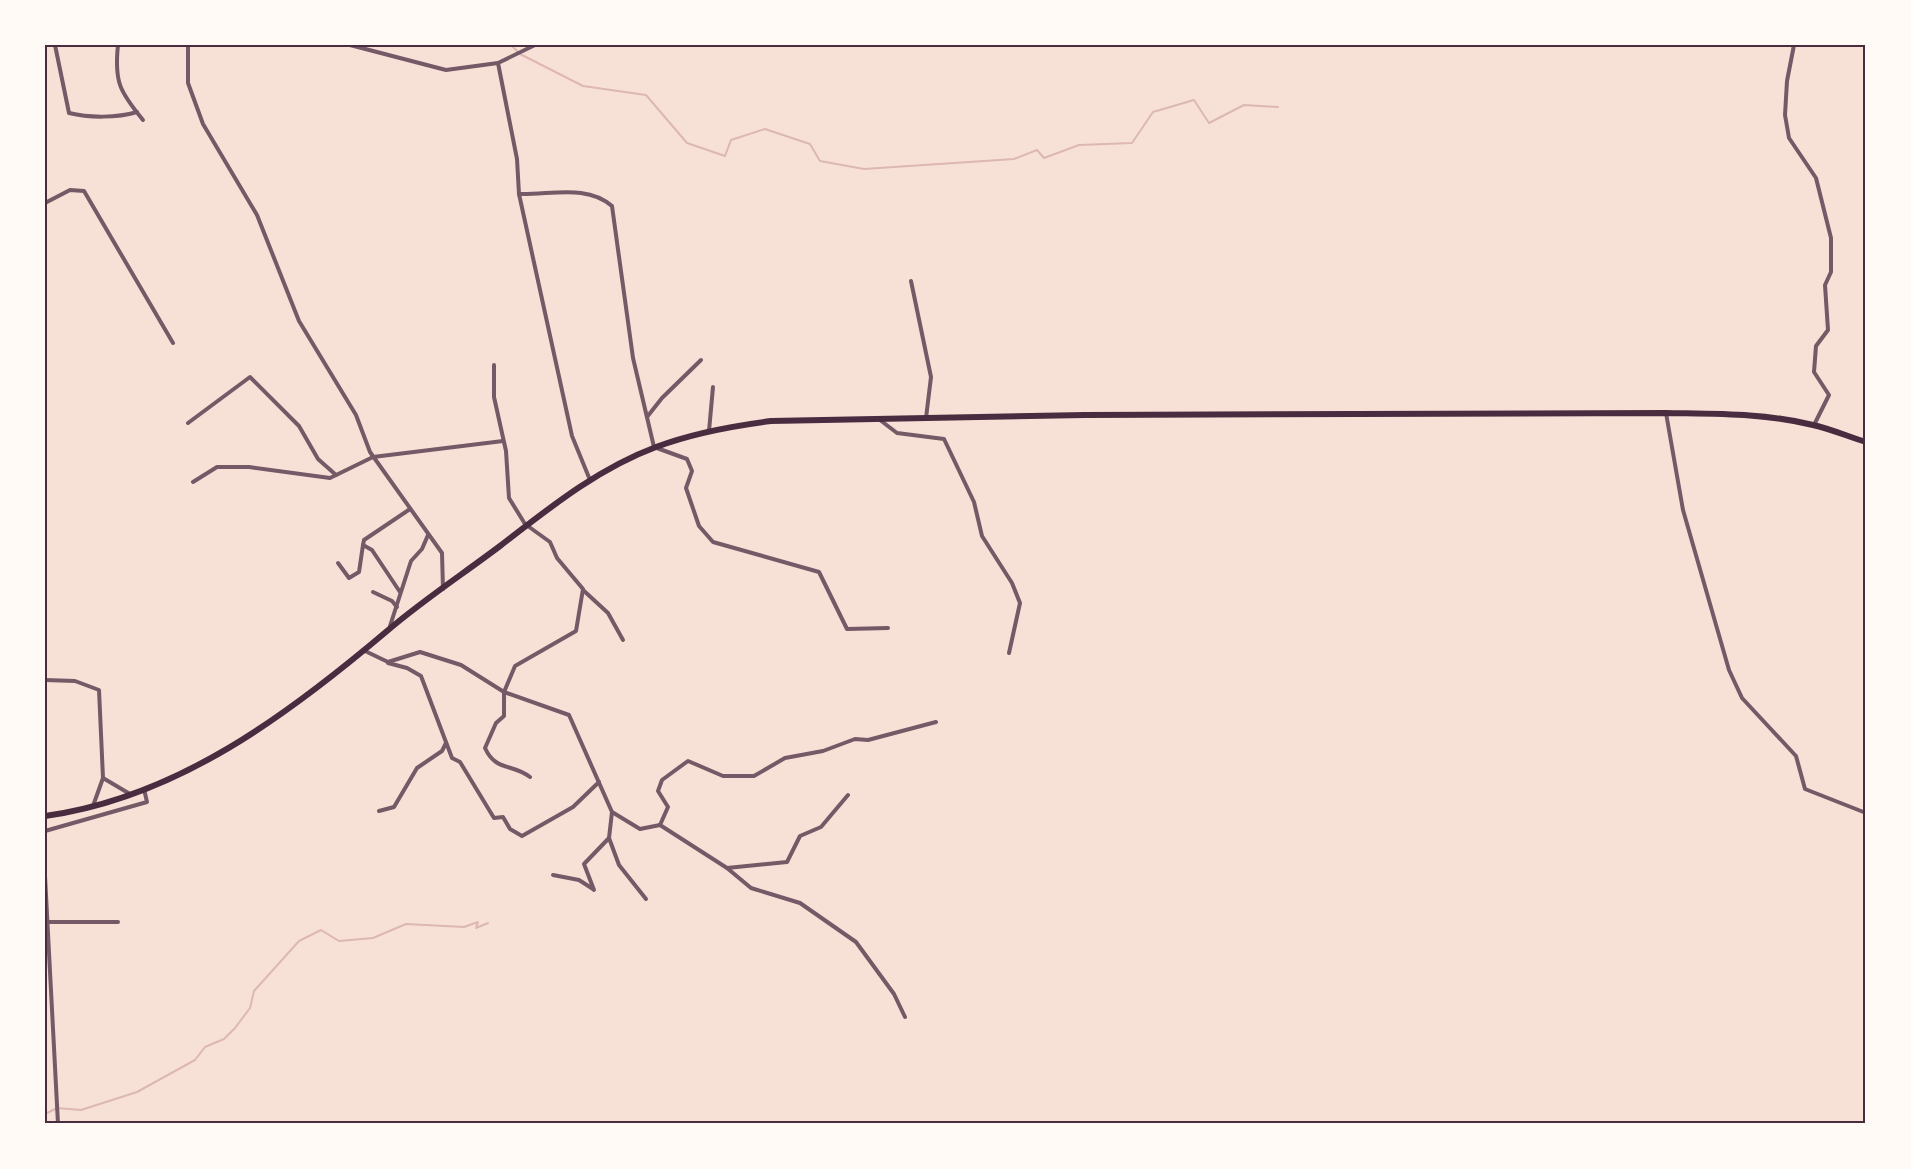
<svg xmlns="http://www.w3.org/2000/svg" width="1911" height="1169" font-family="Jost,sans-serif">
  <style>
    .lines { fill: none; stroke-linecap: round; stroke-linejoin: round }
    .stream { stroke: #dcb8b0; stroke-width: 2 }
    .minor { stroke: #755966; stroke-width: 4 }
    .trunk { stroke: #4a2c40; stroke-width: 6 }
    .neatline { fill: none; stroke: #4a2c40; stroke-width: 2 }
  </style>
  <rect width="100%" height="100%" fill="#f7e1d7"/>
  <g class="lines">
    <g class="stream">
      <path d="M 511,45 L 520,54 L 583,86 L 646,95 L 687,143 L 725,156 L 731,140 L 765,129 L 810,144 L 820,161 L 864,169 L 1014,159 L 1037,150 L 1044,158 L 1079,145 L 1132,143 L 1153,112 L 1194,100 L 1209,123 L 1244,105 L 1278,107"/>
      <path d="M 45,1114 L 57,1108 L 81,1110 L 137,1092 L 195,1060 L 205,1047 L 224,1039 L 235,1028 L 250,1008 L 254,991 L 299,941 L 321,930 L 339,941 L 373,938 L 406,924 L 464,927 L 478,922 L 476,928 L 488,923"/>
    </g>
    <g class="minor">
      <path d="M 55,45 L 69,113 C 89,118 117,118 137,112"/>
      <path d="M 118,45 C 114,82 120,92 143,120"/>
      <path d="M 188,45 L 188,83 L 203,124 L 257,215 L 299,321 L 356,415 L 370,452 L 442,553 L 443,589"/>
      <path d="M 350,45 L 446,70 L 498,63 L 535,45"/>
      <path d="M 1794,45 L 1787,81 L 1785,115 L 1789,138 L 1816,178 L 1831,238 L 1831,272 L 1825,285 L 1828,330 L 1816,346 L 1814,372 L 1829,395 L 1814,425"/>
      <path d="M 498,63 L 517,159 L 519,194 C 551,195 587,184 612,206 L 633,358 L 654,447 L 687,459 L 692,471 L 686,488 L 699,526 L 713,542 L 819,572 L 847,629 L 888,628"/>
      <path d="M 519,194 L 572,436 L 590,480"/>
      <path d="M 45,203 L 70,190 L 84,191 L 173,343"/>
      <path d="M 911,281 L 931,377 L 926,418"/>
      <path d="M 494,365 L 494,397 L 506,451 L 509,498 L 525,524 L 550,542 L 557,558 L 583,589 L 576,631 L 515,666 L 504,692 L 504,716 L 496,723 L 485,748 C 496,772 512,763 530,777"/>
      <path d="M 1666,413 L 1683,510 L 1729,670 L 1742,698 L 1796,756 L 1805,789 L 1866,813"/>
      <path d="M 647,417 L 662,398 L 701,360"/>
      <path d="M 880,420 L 897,433 L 944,439 L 974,502 L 982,536 L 1012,583 L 1020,603 L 1009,653"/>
      <path d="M 188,423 L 250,377 L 299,426 L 318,459 L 336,475"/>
      <path d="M 709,431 L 713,387"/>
      <path d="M 193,482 L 217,467 L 249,467 L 330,478 L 373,457 L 503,441"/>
      <path d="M 363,545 L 364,540 L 410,509"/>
      <path d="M 338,563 L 349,578 L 359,572 L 363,545 L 372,550 L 400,592"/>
      <path d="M 583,590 L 608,613 L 623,640"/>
      <path d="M 373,592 L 392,601 L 397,607"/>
      <path d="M 390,626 L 411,561 L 422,549 L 428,535"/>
      <path d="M 365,651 L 388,662 L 420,652 L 461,665 L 504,692 L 569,715 L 612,812 L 640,829 L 660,825 L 727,868 L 751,888 L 800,903 L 856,942 L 894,994 L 905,1017"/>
      <path d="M 388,663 L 407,668 L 421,676 L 452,758 L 460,762 L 494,818 L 503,817 L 510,829 L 522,836 L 573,807 L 599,782"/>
      <path d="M 45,680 L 75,681 L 99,690 L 103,778 L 93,806"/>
      <path d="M 103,778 L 130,794"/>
      <path d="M 379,811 L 394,807 L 417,768 L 442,751 L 446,743"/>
      <path d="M 612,812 L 609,838 L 619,865 L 646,899"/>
      <path d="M 660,825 L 668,807 L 658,791 L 662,780 L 688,761 L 723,776 L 754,776 L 785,758 L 823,751 L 855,739 L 868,740 L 936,722"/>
      <path d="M 45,831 L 147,802 L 144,789"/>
      <path d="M 727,868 L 787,862 L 800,836 L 821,827 L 848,795"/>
      <path d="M 553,875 L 579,880 L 593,889"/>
      <path d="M 45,876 L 58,1124"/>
      <path d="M 594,890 L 584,864 L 609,838"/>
      <path d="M 48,922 L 118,922"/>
    </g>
    <path class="trunk" d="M 45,816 C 177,798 289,714 387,631 C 423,600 463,574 500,546 C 548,509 597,469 656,447 C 693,433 732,426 771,421 L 1085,415 L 1666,413 C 1715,414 1765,413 1813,425 C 1831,429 1849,437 1866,442"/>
  </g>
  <rect width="1911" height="1169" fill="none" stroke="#fffaf5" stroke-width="93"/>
  <rect x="46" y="46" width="1818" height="1076" class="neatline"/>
</svg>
